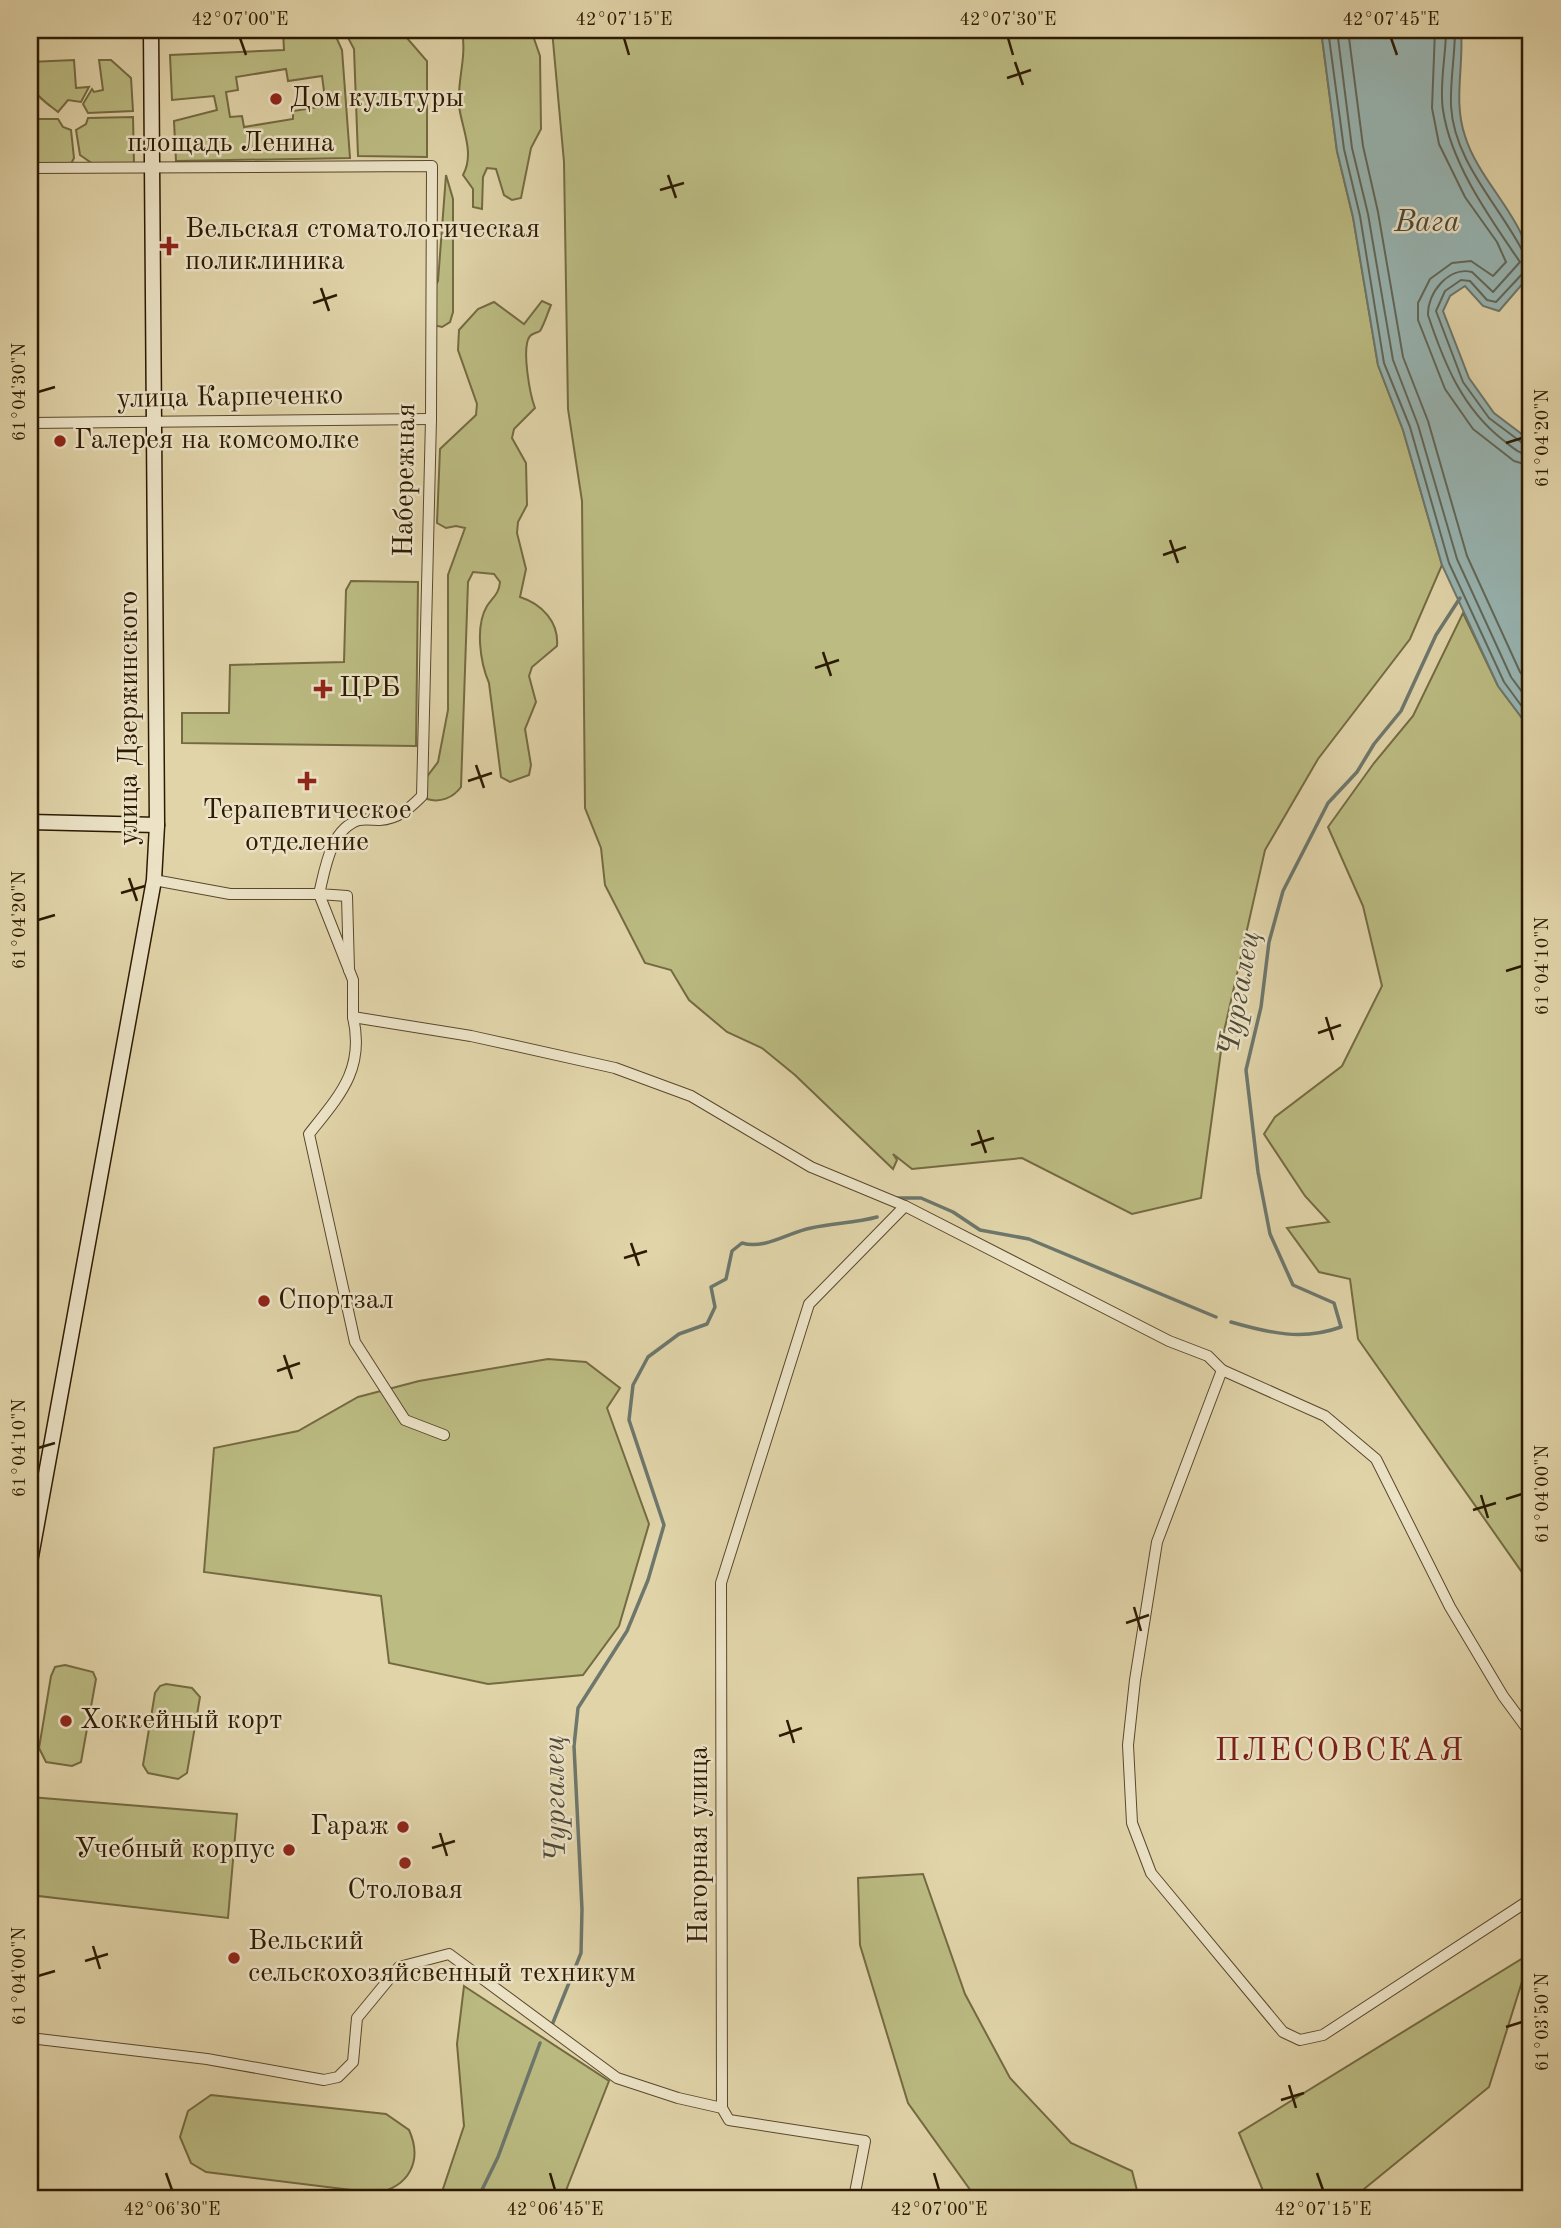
<svg xmlns="http://www.w3.org/2000/svg" width="1561" height="2228" font-family="'Old Standard TT',serif">
  <style>
    .green { fill: #bbbb82; stroke: #746a42; stroke-width: 2; fill-rule: evenodd }
    .water { fill: #98b5b3; stroke: #6d776c; stroke-width: 2 }
    .lines { fill: none; stroke-linecap: round; stroke-linejoin: round }
    .shore { stroke: #62685a; stroke-width: 2 }
    .stream { stroke: #6d776c; stroke-width: 3.5 }
    .street-casing { stroke: #5a482c; stroke-width: 12 }
    .secondary-casing { stroke: #2d1a02; stroke-width: 17 }
    .street { stroke: #ece3c7; stroke-width: 10 }
    .secondary { stroke: #ece3c7; stroke-width: 14 }
    .ticks { fill: none; stroke: #2d1a02; stroke-width: 2.5 }
    .poi-dot { fill: #8f2418; stroke: #ece3c7; stroke-width: 2.5 }
    .labels { text-anchor: middle; dominant-baseline: central; stroke-width: 5; stroke-linejoin: round; paint-order: stroke }
    .poi-label { font-size: 28px; fill: #2d1a02; stroke: #ece3c7; text-anchor: start }
    .street-label { font-size: 28px; fill: #2d1a02; stroke: #ece3c7 }
    .water-label { font-size: 30px; font-style: italic; fill: #4d4837; stroke: #ece3c7 }
    .quarter-label { font-size: 32px; letter-spacing: 2px; fill: #7a1f14; stroke: #ece3c7 }
    .neatline { fill: none; stroke: #2d1a02; stroke-width: 2.5 }
    .ticks-label { font-size: 18px; text-anchor: middle; fill: #2d1a02 }
  </style>
  <rect width="100%" height="100%" fill="#e1d4a9"/>
  <filter id="stains"><feTurbulence type="fractalNoise" baseFrequency=".00286" numOctaves="4"/><feColorMatrix values="0 0 0 0 .2 0 0 0 0 .09 0 0 0 0 .02 0 0 0 .5 -.17"/></filter>
  <radialGradient id="worn" r=".72"><stop offset=".6" stop-color="#630" stop-opacity="0"/><stop offset="1" stop-color="#630" stop-opacity=".3"/></radialGradient>
  <g class="green">
    <path d="M 283,30 L 333,30 L 342,50 L 350,158 L 176,161 L 174,121 L 217,110 L 214,96 L 172,100 L 170,55 L 284,50 ZM 286,69 L 288,81 L 322,76 L 326,106 L 293,111 L 293,119 L 244,127 L 242,116 L 230,117 L 226,92 L 238,90 L 236,77 Z"/>
    <path d="M 344,30 L 400,30 L 427,61 L 427,157 L 358,156 L 354,49 Z"/>
    <path d="M 462,30 L 531,30 L 540,56 L 541,129 L 531,148 L 521,198 L 512,200 L 504,195 L 496,169 L 487,168 L 483,177 L 482,209 L 473,207 L 473,189 L 463,175 C 475,153 462,129 459,106 C 457,80 467,58 462,30 Z"/>
    <path d="M 552,30 L 1321,30 L 1337,151 L 1353,217 L 1378,365 L 1403,430 L 1442,565 L 1410,639 L 1318,759 L 1265,850 L 1223,1036 L 1201,1198 L 1132,1214 L 1022,1158 L 912,1169 L 893,1154 L 897,1160 L 893,1169 L 795,1075 L 762,1048 L 727,1032 L 689,1000 L 671,970 L 645,963 L 605,885 L 601,848 L 585,808 L 582,501 L 568,409 L 564,162 Z"/>
    <path d="M 74,60 L 76,88 L 89,87 L 81,102 L 68,100 L 58,112 C 35,94 30,93 30,62 Z"/>
    <path d="M 99,60 L 111,60 L 131,78 L 133,111 L 88,113 L 83,104 L 92,89 L 94,92 L 103,90 Z"/>
    <path d="M 133,117 L 134,164 L 93,164 L 80,155 L 76,130 L 86,124 L 88,118 Z"/>
    <path d="M 30,119 L 58,119 L 63,127 L 71,130 L 74,158 L 71,164 L 30,163 Z"/>
    <path d="M 446,175 L 453,199 L 453,312 L 450,322 L 442,327 L 433,325 L 428,298 L 438,281 Z"/>
    <path d="M 542,301 L 551,305 C 548,312 544,325 540,331 C 537,333 533,333 530,336 C 521,347 530,395 535,408 L 514,429 L 512,438 L 526,463 L 527,505 L 518,522 L 517,533 L 526,569 L 520,597 C 542,604 559,622 557,646 L 532,667 L 529,676 L 536,702 L 525,729 L 531,765 L 529,775 L 510,782 L 501,777 L 489,683 C 480,662 475,626 487,606 C 493,597 499,594 500,582 L 494,574 L 473,572 L 468,582 L 461,787 C 453,798 440,803 427,799 L 424,789 L 426,778 L 438,762 L 448,710 L 448,575 L 465,528 L 456,526 L 446,528 L 437,523 L 440,449 L 476,415 L 477,404 L 458,350 L 459,330 L 478,309 L 494,302 L 524,324 Z"/>
    <path d="M 351,581 L 418,582 L 416,746 L 182,743 L 182,713 L 229,713 L 230,665 L 344,662 L 346,590 Z"/>
    <path d="M 1463,613 L 1498,686 L 1531,730 L 1531,1585 L 1358,1339 L 1350,1279 L 1319,1272 L 1287,1228 L 1329,1222 L 1305,1196 L 1264,1134 L 1275,1117 L 1342,1066 L 1382,986 L 1363,906 L 1328,827 L 1374,763 L 1413,716 Z"/>
    <path d="M 548,1359 L 586,1362 L 620,1388 L 607,1408 L 649,1524 L 619,1626 L 583,1675 L 488,1684 L 389,1663 L 381,1596 L 204,1572 L 214,1448 L 298,1431 L 358,1397 L 419,1381 Z"/>
    <path d="M 65,1665 L 93,1672 L 96,1679 L 81,1762 L 72,1766 L 46,1762 L 39,1748 L 51,1676 L 55,1667 Z"/>
    <path d="M 166,1684 L 192,1688 L 200,1697 L 187,1773 L 178,1779 L 148,1773 L 143,1765 L 155,1693 L 160,1686 Z"/>
    <path d="M 30,1797 L 237,1814 L 228,1918 L 30,1895 Z"/>
    <path d="M 923,1874 L 965,1994 L 1010,2078 L 1071,2143 L 1132,2171 L 1139,2198 L 976,2198 L 908,2103 L 860,1945 L 858,1878 Z"/>
    <path d="M 1531,1953 L 1489,2087 L 1353,2198 L 1266,2198 L 1239,2133 Z"/>
    <path d="M 464,1986 L 609,2081 L 563,2198 L 440,2198 L 464,2126 L 457,2044 Z"/>
    <path d="M 211,2095 L 386,2114 L 409,2130 C 423,2161 409,2187 376,2193 L 206,2172 L 191,2163 L 180,2137 L 188,2111 Z"/>
  </g>
  <path class="water" d="M 1321,30 L 1461,30 C 1464,66 1453,101 1465,136 C 1480,185 1531,222 1531,274 L 1499,311 L 1483,306 L 1465,286 L 1450,296 L 1443,311 L 1469,378 L 1494,413 L 1531,441 L 1531,730 L 1498,686 L 1442,565 L 1403,430 L 1378,365 L 1353,217 L 1337,151 Z"/>
  <g class="lines">
    <g class="shore">
      <path d="M 1328,30 L 1344,149 L 1360,216 L 1384,363 L 1410,427 L 1449,563 L 1504,682 L 1531,719"/>
      <path d="M 1337,30 L 1352,148 L 1368,214 L 1393,360 L 1418,425 L 1457,559 L 1511,677 L 1531,704"/>
      <path d="M 1348,30 L 1363,146 L 1378,212 L 1403,357 L 1428,421 L 1467,556 L 1520,672 L 1531,687"/>
      <path d="M 1435,30 L 1432,108 L 1439,144 L 1465,197 L 1497,242 L 1506,262 L 1493,276 L 1471,261 L 1452,263 L 1430,279 L 1418,303 L 1418,320 L 1445,389 L 1473,429 L 1514,461 L 1531,466"/>
      <path d="M 1446,30 C 1446,56 1439,85 1443,110 C 1451,164 1490,218 1520,262 L 1493,292 L 1472,272 C 1449,266 1427,293 1428,315 C 1444,363 1462,408 1503,440 C 1512,447 1520,455 1531,455"/>
      <path d="M 1455,30 C 1455,55 1450,81 1451,106 C 1454,161 1498,204 1522,250 L 1531,254"/>
      <path d="M 1531,270 L 1524,272 L 1496,302 L 1487,300 L 1470,281 L 1461,280 L 1445,291 L 1436,311 L 1463,382 L 1489,418 L 1525,445 L 1531,446"/>
    </g>
    <g class="stream">
      <path d="M 894,1198 L 921,1198 L 953,1212 L 980,1230 L 1029,1239 L 1216,1317"/>
      <path d="M 1231,1322 C 1269,1333 1303,1341 1341,1327 L 1334,1303 L 1293,1285 L 1270,1234 L 1258,1172 L 1246,1070 L 1261,1007 L 1269,942 L 1283,891 L 1328,803 L 1357,772 L 1374,744 L 1401,711 L 1436,635 L 1460,598"/>
      <path d="M 552,2025 L 581,1953 L 582,1909 L 574,1746 L 578,1708 L 627,1631 L 648,1580 L 664,1525 L 629,1420 L 633,1385 L 648,1357 L 679,1334 L 707,1324 L 715,1307 L 711,1287 L 726,1279 L 732,1251 L 742,1243 C 765,1250 789,1232 811,1228 C 833,1223 855,1223 877,1217"/>
      <path d="M 478,2198 L 498,2157 L 540,2043"/>
    </g>
    <g class="street-casing">
      <g id="street">
        <path d="M 30,168 L 432,166 L 431,419 L 422,796 C 410,808 398,819 380,820 C 374,820 365,819 359,820 C 330,829 325,870 319,894 L 347,896 L 349,970"/>
        <path d="M 30,423 L 431,419"/>
        <path d="M 154,880 L 230,894 L 319,894 L 353,980 L 353,1017 L 471,1036 L 615,1068 L 691,1096 L 811,1167 L 905,1206"/>
        <path d="M 353,1017 C 365,1069 340,1095 309,1134 L 355,1342 L 405,1420 L 444,1435"/>
        <path d="M 1222,1370 L 1325,1416 L 1376,1459 L 1450,1607 L 1503,1696 L 1531,1734"/>
        <path d="M 30,2038 L 207,2059 L 324,2080 L 338,2077 L 353,2062 L 357,2018 L 399,1967 L 449,1954 L 617,2078 L 678,2098 L 722,2108 L 729,2120 L 865,2141 L 854,2198"/>
        <path d="M 722,2108 L 721,1583 L 809,1304 L 905,1206 L 1169,1341 L 1208,1356 L 1222,1370 L 1157,1542 L 1135,1680 L 1128,1745 L 1132,1823 L 1151,1873 L 1283,2032 L 1300,2040 L 1323,2035 L 1531,1899"/>
      </g>
    </g>
    <g class="secondary-casing">
      <g id="secondary">
        <path d="M 30,822 L 157,825"/>
        <path d="M 30,1562 L 154,880 L 157,825 L 151,30"/>
      </g>
    </g>
    <use href="#street" class="street"/>
    <use href="#secondary" class="secondary"/>
  </g>
  <path class="ticks" d="M 240,38 L 246,55M 624,38 L 629,55M 1008,38 L 1013,55M 1391,38 L 1397,55M 1015,62 L 1023,85M 1007,78 L 1031,70M 668,175 L 676,198M 660,190 L 684,183M 321,288 L 329,311M 313,303 L 337,295M 38,392 L 55,387M 1506,443 L 1522,438M 1170,540 L 1178,563M 1163,555 L 1186,547M 823,652 L 831,676M 815,668 L 839,660M 476,765 L 484,788M 468,781 L 492,773M 129,878 L 137,901M 121,893 L 145,886M 38,920 L 55,915M 1506,971 L 1522,966M 1326,1017 L 1333,1040M 1318,1033 L 1341,1025M 978,1130 L 986,1153M 971,1145 L 994,1138M 631,1243 L 639,1266M 624,1258 L 647,1251M 284,1355 L 292,1379M 277,1371 L 300,1363M 38,1448 L 55,1443M 1481,1495 L 1488,1518M 1506,1499 L 1522,1494M 1473,1510 L 1496,1503M 1134,1607 L 1141,1631M 1126,1623 L 1149,1615M 787,1720 L 794,1743M 779,1736 L 802,1728M 440,1833 L 447,1856M 432,1848 L 455,1841M 93,1946 L 100,1969M 85,1961 L 108,1954M 38,1976 L 55,1971M 1506,2027 L 1522,2022M 1289,2085 L 1296,2108M 1281,2100 L 1304,2093M 166,2173 L 172,2190M 550,2173 L 555,2190M 934,2173 L 939,2190M 1317,2173 L 1323,2190"/>
  <g class="poi-dot">
    <circle cx="276" cy="99" r="7"/>
    <path d="M165.5 235.5h7v7h7v7h-7v7h-7v-7h-7v-7h7z"/>
    <circle cx="60" cy="441" r="7"/>
    <path d="M319.5 678.5h7v7h7v7h-7v7h-7v-7h-7v-7h7z"/>
    <path d="M303.5 770.5h7v7h7v7h-7v7h-7v-7h-7v-7h7z"/>
    <circle cx="264" cy="1301" r="7"/>
    <circle cx="66" cy="1721" r="7"/>
    <circle cx="403" cy="1827" r="7"/>
    <circle cx="289" cy="1850" r="7"/>
    <circle cx="405" cy="1863" r="7"/>
    <circle cx="234" cy="1958" r="7"/>
  </g>
  <g class="labels">
    <g class="poi-label">
      <text x="290" y="99">Дом культуры</text>
      <text x="185" y="230">Вельская стоматологическая<tspan x="185" dy="32">поликлиника</tspan></text>
      <text x="74" y="441">Галерея на комсомолке</text>
      <text x="339" y="689">ЦРБ</text>
      <text x="307" y="811" text-anchor="middle">Терапевтическое<tspan x="307" dy="32">отделение</tspan></text>
      <text x="278" y="1301">Спортзал</text>
      <text x="80" y="1721">Хоккейный корт</text>
      <text x="389" y="1827" text-anchor="end">Гараж</text>
      <text x="275" y="1850" text-anchor="end">Учебный корпус</text>
      <text x="405" y="1891" text-anchor="middle">Столовая</text>
      <text x="248" y="1942">Вельский<tspan x="248" dy="32">сельскохозяйсвенный техникум</tspan></text>
    </g>
    <g class="street-label">
      <text x="231" y="144">площадь Ленина</text>
      <text transform="translate(230 398) rotate(-1)">улица Карпеченко</text>
      <text transform="translate(406 480) rotate(-89)">Набережная</text>
      <text transform="translate(130 718) rotate(-90)">улица Дзержинского</text>
      <text transform="translate(700 1845) rotate(-90)">Нагорная улица</text>
    </g>
    <g class="water-label">
      <text x="1427" y="223">Вага</text>
      <text transform="translate(1240 994) rotate(-80)">Чургалец</text>
      <text transform="translate(556 1799) rotate(-91)">Чургалец</text>
    </g>
    <g class="quarter-label">
      <text x="1340" y="1752">ПЛЕСОВСКАЯ</text>
    </g>
  </g>
  <rect width="1561" height="2228" fill="none" stroke="#e1d4a9" stroke-width="77"/>
  <rect x="38" y="38" width="1484" height="2152" class="neatline"/>
  <g class="ticks-label">
    <text x="240" y="25">42°07'00"E</text>
    <text x="624" y="25">42°07'15"E</text>
    <text x="1008" y="25">42°07'30"E</text>
    <text x="1391" y="25">42°07'45"E</text>
    <text transform="translate(19 392) rotate(-90)" y="6">61°04'30"N</text>
    <text transform="translate(1542 438) rotate(-90)" y="6">61°04'20"N</text>
    <text transform="translate(19 920) rotate(-90)" y="6">61°04'20"N</text>
    <text transform="translate(1542 966) rotate(-90)" y="6">61°04'10"N</text>
    <text transform="translate(19 1448) rotate(-90)" y="6">61°04'10"N</text>
    <text transform="translate(1542 1494) rotate(-90)" y="6">61°04'00"N</text>
    <text transform="translate(19 1976) rotate(-90)" y="6">61°04'00"N</text>
    <text transform="translate(1542 2022) rotate(-90)" y="6">61°03'50"N</text>
    <text x="172" y="2215">42°06'30"E</text>
    <text x="555" y="2215">42°06'45"E</text>
    <text x="939" y="2215">42°07'00"E</text>
    <text x="1323" y="2215">42°07'15"E</text>
  </g>
  <rect width="100%" height="100%" filter="url(#stains)"/>
  <rect width="100%" height="100%" fill="url(#worn)"/>
</svg>
